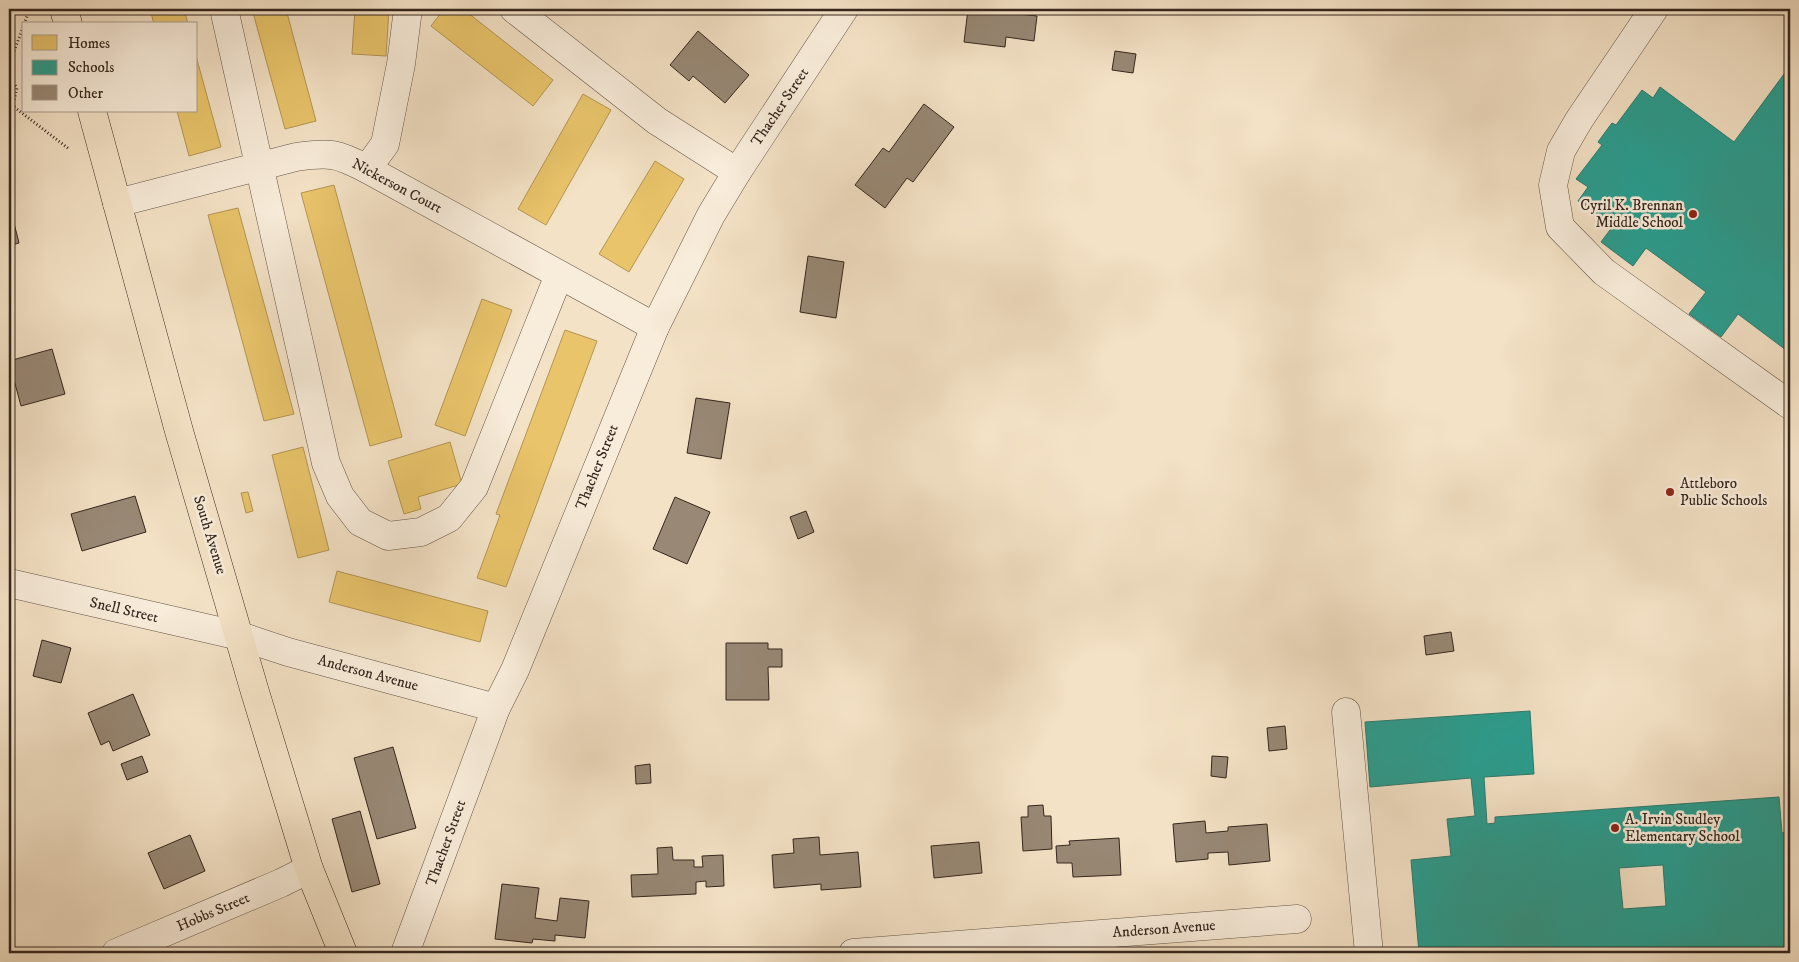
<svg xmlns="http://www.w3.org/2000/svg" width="1799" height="962" font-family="'IM FELL DW Pica',serif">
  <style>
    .homes { fill: #e9c46a; stroke: #b39553 }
    .schools { fill: #2a9d8f; stroke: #2d796d; fill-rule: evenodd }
    .building { fill: #988875; stroke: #34261e }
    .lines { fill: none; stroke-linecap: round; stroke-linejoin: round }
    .minor-casing { stroke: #645548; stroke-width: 29 }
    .highway-casing { stroke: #34261e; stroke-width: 29 }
    .path { stroke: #34261e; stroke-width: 3; stroke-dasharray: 1 2.5; stroke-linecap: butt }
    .minor { stroke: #f8ecda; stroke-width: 28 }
    .highway { stroke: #f4e2c6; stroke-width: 28 }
    .poi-dot { fill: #8f2418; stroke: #f8ecda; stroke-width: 2 }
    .labels { text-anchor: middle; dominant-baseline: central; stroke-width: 5; stroke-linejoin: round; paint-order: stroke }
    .street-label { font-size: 15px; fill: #34261e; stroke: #f8ecda }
    .poi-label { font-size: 15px; fill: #34261e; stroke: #f8ecda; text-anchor: start }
  </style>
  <rect width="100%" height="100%" fill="#f4e2c6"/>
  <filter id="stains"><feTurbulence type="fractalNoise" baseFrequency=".004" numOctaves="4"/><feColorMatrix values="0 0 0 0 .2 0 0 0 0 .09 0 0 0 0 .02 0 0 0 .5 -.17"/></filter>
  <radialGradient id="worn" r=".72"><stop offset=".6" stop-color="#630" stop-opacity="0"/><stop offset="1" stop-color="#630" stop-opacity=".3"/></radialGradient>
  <g class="homes">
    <path d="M 150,9 L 184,9 L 188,24 L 154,24 Z"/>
    <path d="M 252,9 L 286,9 L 316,121 L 285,129 Z"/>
    <path d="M 355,9 L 389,9 L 386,56 L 352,54 Z"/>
    <path d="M 444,9 L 463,9 L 553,80 L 533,106 L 431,26 Z"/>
    <path d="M 196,56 L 221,147 L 189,156 L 177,111 L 196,111 Z"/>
    <path d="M 583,94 L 611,110 L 546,225 L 518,209 Z"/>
    <path d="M 655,161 L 684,179 L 629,272 L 599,254 Z"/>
    <path d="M 334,185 L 402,437 L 370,446 L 301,193 Z"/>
    <path d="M 238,208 L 294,414 L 264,421 L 208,215 Z"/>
    <path d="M 482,299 L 512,310 L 465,436 L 435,425 Z"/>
    <path d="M 565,330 L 597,341 L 506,587 L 477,578 L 500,515 L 496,514 Z"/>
    <path d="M 450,442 L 462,484 L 418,497 L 421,509 L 404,514 L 388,461 Z"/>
    <path d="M 303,447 L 329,550 L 298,558 L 272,455 Z"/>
    <path d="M 248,492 L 253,511 L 246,513 L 241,493 Z"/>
    <path d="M 337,571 L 488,611 L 480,642 L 329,602 Z"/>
  </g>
  <g class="schools">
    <path d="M 1790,66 L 1790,353 L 1738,314 L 1721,337 L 1689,314 L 1706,292 L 1646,248 L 1633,266 L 1601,242 L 1613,226 L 1578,201 L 1588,187 L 1576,179 L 1602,145 L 1598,142 L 1612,123 L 1616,125 L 1642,90 L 1653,98 L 1660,87 L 1734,142 Z"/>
    <path d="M 1530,711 L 1534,774 L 1484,777 L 1487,824 L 1495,823 L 1495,817 L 1779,797 L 1782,833 L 1790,832 L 1790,953 L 1419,953 L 1411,860 L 1451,856 L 1447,819 L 1475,816 L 1471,778 L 1370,787 L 1365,722 ZM 1663,865 L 1666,906 L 1623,909 L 1619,868 Z"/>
  </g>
  <g class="building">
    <path d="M 968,9 L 1013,9 L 1012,13 L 1037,16 L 1034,41 L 1006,37 L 1005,47 L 964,42 Z"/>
    <path d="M 698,31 L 749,75 L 725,103 L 693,76 L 689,81 L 670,65 Z"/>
    <path d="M 1115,51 L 1136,54 L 1133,73 L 1112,70 Z"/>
    <path d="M 924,104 L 954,127 L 913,182 L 907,178 L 885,208 L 855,185 L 883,148 L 889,152 Z"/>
    <path d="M 12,215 L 19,243 L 12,245 L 14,252 L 9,253 L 9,216 Z"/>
    <path d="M 808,256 L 844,262 L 836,318 L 800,312 Z"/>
    <path d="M 52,349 L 65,394 L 21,406 L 9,361 Z"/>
    <path d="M 696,398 L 730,403 L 721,459 L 687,453 Z"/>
    <path d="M 135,496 L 146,532 L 82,551 L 71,514 Z"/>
    <path d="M 675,497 L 710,512 L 687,564 L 653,549 Z"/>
    <path d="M 806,511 L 814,532 L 798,539 L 790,517 Z"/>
    <path d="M 1451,632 L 1454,651 L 1426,655 L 1424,636 Z"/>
    <path d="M 42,640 L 71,648 L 61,683 L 33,676 Z"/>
    <path d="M 726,643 L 768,643 L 768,649 L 782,649 L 782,667 L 768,667 L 769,700 L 726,700 Z"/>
    <path d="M 133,694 L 150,735 L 113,751 L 109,741 L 101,745 L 88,713 Z"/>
    <path d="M 1285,726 L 1287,749 L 1269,751 L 1267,728 Z"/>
    <path d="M 393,747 L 416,828 L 377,839 L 354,758 Z"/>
    <path d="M 142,756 L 148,772 L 127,780 L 121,764 Z"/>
    <path d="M 1212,756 L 1228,757 L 1226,778 L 1211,776 Z"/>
    <path d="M 650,764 L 651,783 L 636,784 L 635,766 Z"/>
    <path d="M 1043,805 L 1044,816 L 1051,816 L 1052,849 L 1023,851 L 1021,817 L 1028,817 L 1028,806 Z"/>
    <path d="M 360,811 L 380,884 L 352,892 L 332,819 Z"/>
    <path d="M 1205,821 L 1206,833 L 1228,831 L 1228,827 L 1267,824 L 1270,861 L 1229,865 L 1228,852 L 1208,853 L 1208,859 L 1176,862 L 1173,824 Z"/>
    <path d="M 190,835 L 205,871 L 164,889 L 148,853 Z"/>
    <path d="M 819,837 L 820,855 L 858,852 L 861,887 L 821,890 L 821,884 L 774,888 L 772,855 L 794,853 L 793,839 Z"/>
    <path d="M 1119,838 L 1121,875 L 1073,877 L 1072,863 L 1057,863 L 1056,846 L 1070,845 L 1069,841 Z"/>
    <path d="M 979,842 L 982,873 L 934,878 L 931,846 Z"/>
    <path d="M 672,847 L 673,860 L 694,860 L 694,867 L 703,867 L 702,856 L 723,855 L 724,886 L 706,887 L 706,881 L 696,882 L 696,894 L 632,897 L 631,875 L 658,874 L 657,848 Z"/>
    <path d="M 502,884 L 539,888 L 535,918 L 557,921 L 560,898 L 589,901 L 585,938 L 555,935 L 555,941 L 533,939 L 532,943 L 495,939 Z"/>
  </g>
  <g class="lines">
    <g class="minor-casing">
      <g id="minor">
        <path d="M 224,9 L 326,463 L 340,496 L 360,522 L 388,536 L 421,532 L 449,518 L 474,487 L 559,275"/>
        <path d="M 514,9 L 657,121 L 737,172"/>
        <path d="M 1654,9 L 1579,120 L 1561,151 L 1553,185 L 1560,227 L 1604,272 L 1790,405"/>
        <path d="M 367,169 L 385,144 L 401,64 L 408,9"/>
        <path d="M 117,203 L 296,157 C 329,152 337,153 367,169 L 655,327"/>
        <path d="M 9,583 L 240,636 L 288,652 L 496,708"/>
        <path d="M 1346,712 L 1369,953"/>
        <path d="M 116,953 L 281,883 L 309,869"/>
        <path d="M 405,953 L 496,708 L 515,670 L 655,327 L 711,215 L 737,172 L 844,9"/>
        <path d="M 853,953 L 1297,919"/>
      </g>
    </g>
    <g class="highway-casing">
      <g id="highway">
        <path d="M 64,9 L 68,24"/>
        <path d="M 92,111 L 179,431 L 255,692 L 309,869 L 343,953"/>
      </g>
    </g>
    <g class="path">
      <path d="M 24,24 L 30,9"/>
      <path d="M 9,64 L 24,25"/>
      <path d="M 9,77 L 17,88 L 14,100 L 9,103 L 69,149"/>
    </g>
    <use href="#minor" class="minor"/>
    <use href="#highway" class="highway"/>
  </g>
  <g class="poi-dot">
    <circle cx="1693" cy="214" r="5"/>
    <circle cx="1670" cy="492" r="5"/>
    <circle cx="1615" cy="828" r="5"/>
  </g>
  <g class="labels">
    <g class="street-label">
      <text transform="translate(780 107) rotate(-56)">Thacher Street</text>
      <text transform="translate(397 186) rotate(28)">Nickerson Court</text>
      <text transform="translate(597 467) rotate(-68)">Thacher Street</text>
      <text transform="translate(210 535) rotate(73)">South Avenue</text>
      <text transform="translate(124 610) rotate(13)">Snell Street</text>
      <text transform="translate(368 673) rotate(15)">Anderson Avenue</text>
      <text transform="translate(446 843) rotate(-70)">Thacher Street</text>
      <text transform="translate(213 912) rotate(-23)">Hobbs Street</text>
      <text transform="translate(1164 929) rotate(-4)">Anderson Avenue</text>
    </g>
    <g class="poi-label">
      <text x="1683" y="205" text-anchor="end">Cyril K. Brennan<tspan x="1683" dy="17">Middle School</tspan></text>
      <text x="1680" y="483">Attleboro<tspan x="1680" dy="17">Public Schools</tspan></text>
      <text x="1625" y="819">A. Irvin Studley<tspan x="1625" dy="17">Elementary School</tspan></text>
    </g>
  </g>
  <rect width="1799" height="962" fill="none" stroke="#f4e2c6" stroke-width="30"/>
  <rect x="10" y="10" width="1779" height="942" fill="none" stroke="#34261e" stroke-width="2.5"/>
  <rect x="15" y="15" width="1769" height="932" fill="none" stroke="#34261e"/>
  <rect x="22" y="22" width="175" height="90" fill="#f8ecda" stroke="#aa9d8f"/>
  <rect x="32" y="35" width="25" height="15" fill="#e9c46a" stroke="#aa9d8f"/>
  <text x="68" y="48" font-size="15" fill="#34261e">Homes</text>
  <rect x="32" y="60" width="25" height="15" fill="#2a9d8f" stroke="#aa9d8f"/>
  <text x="68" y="72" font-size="15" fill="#34261e">Schools</text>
  <rect x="32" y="85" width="25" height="15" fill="#988875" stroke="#aa9d8f"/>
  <text x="68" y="98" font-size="15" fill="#34261e">Other</text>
  <rect width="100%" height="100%" filter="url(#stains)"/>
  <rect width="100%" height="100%" fill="url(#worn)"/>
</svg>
